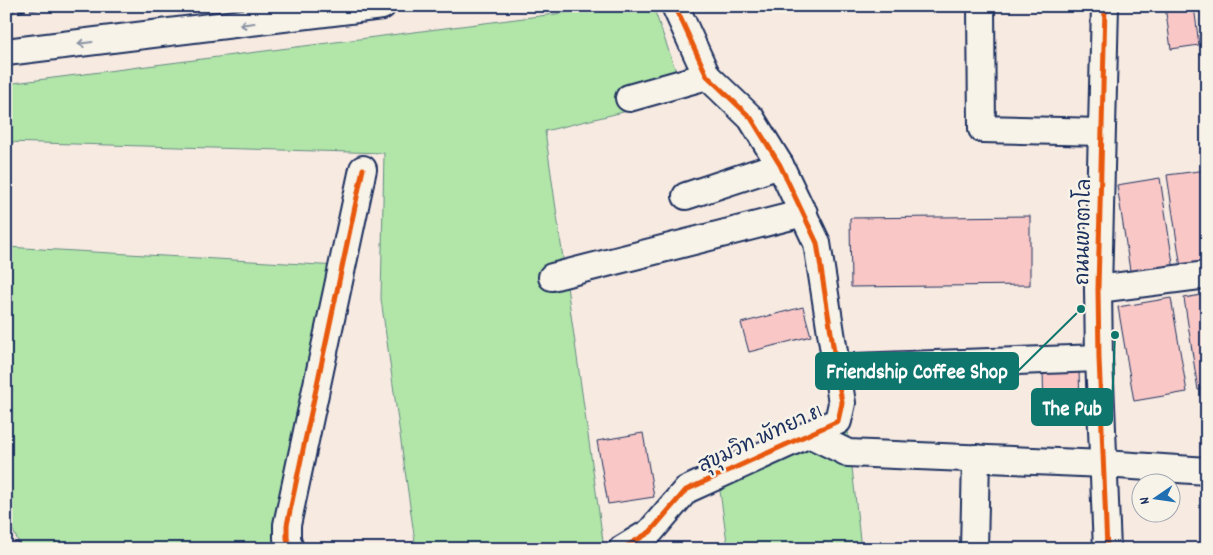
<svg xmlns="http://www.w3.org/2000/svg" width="1213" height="555" font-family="Dekko,'Playpen Sans Thai',sans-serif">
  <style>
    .green { fill: #b1e6a8; stroke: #668a83 }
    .building { fill: #f9c8c6; stroke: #1b2f5e }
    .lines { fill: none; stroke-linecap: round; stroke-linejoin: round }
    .minor-casing { stroke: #1b2f5e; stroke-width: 30 }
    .minor { stroke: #f7f3e8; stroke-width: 26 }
    .rail { stroke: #1b2f5e; stroke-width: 4; stroke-dasharray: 8 4; stroke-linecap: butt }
    .cycleway-casing { stroke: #f7f3e8; stroke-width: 8 }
    .cycleway { stroke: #e8590c; stroke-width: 5 }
    .oneway { stroke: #8991a3 }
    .labels { text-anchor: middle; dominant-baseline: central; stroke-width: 5; stroke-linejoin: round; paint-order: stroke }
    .street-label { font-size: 20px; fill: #1b2f5e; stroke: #f7f3e8 }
    .leader { fill: none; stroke: #0f766e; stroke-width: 2 }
    .callout-dot { fill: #0f766e; stroke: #f7f3e8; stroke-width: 2 }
    .callout { fill: #0f766e; stroke: #0f766e; stroke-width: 2 }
    .callout-label { font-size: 21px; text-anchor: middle; font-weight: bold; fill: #fff }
  </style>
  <rect width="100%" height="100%" fill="#f7eae1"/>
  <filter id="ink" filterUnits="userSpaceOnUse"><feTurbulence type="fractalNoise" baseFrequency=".02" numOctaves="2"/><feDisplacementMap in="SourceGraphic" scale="10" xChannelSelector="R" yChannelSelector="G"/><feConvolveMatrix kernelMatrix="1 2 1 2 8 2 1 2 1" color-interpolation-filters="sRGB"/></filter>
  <g filter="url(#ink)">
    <g class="green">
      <path d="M 618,6 L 653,6 L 685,97 L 545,131 L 603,541 L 591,549 L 416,549 L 381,299 L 384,153 L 6,142 L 6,84 Z"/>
      <path d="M 6,247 L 338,266 L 273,538 L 277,549 L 22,549 L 6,517 Z"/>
      <path d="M 847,422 L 861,549 L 728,549 L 719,484 Z"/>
    </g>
    <g class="building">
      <path d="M 1165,6 L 1194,6 L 1199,45 L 1171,49 Z"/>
      <path d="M 1207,170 L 1207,264 L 1181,268 L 1167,175 Z"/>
      <path d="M 1160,178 L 1174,270 L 1131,277 L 1117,185 Z"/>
      <path d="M 1030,216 L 1030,285 L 851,287 L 850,218 Z"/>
      <path d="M 1207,294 L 1207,389 L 1198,390 L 1184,298 Z"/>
      <path d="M 1171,298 L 1187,392 L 1134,401 L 1118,307 Z"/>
      <path d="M 803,307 L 811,336 L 749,352 L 741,323 Z"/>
      <path d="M 1079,368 L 1080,411 L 1044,412 L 1043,370 Z"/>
      <path d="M 643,433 L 654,497 L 608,504 L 597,441 Z"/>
    </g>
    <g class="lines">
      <g class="minor-casing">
        <g id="minor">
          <path d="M 981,6 L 982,129 L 1101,132"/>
          <path d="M 1105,6 L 1098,289 L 1099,358 L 1107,549"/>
          <path d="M 6,52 L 382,6"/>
          <path d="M 629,98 L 707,76"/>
          <path d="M 686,196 L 780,165"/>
          <path d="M 552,277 L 804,213"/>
          <path d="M 1098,289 L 1207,275"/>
          <path d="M 854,367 L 1099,358"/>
          <path d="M 809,434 L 848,453 L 1104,464 L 1207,471"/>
          <path d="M 290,549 L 287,538 L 287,525 L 363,169"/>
          <path d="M 622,549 L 650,532 L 686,490 L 838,421 L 842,403 L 817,243 L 780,165 L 751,118 L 707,76 L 675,6"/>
          <path d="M 974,549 L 976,458"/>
        </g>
      </g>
      <use href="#minor" class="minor"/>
      <path class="rail" d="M 6,12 L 56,6"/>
      <g class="cycleway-casing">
        <g id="cycleway">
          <path d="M 1105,6 L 1098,289 L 1099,358 L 1107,549"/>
          <path d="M 290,549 L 287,538 L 287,525 L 363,169"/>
          <path d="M 622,549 L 650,532 L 686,490 L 838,421 L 842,403 L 817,243 L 780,165 L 751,118 L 707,76 L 675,6"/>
        </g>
      </g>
      <use href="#cycleway" class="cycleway"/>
    </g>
    <defs><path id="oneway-shaft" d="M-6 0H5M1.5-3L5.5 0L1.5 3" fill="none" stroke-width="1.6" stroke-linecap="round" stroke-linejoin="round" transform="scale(1.25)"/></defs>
    <g class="oneway">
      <use href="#oneway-shaft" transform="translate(247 24) rotate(173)"/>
      <use href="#oneway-shaft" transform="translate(85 43) rotate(173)"/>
    </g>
  </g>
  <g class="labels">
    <g class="street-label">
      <text transform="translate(1085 232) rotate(-89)">ถนนเขาตาโล</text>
      <text transform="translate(761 440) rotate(-25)">สุขุมวิท พัทยา 81</text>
    </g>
  </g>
  <path class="leader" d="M1081 309L1018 371M1115 335L1112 407"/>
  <g class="callout-dot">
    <circle cx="1081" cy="309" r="5"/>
    <circle cx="1115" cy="335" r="5"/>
  </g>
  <g class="callout">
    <rect x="816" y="353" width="202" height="36" rx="5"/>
    <rect x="1032" y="389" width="80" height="36" rx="5"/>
  </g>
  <g class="callout-label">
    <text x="917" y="378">Friendship Coffee Shop</text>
    <text x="1072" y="415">The Pub</text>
  </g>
  <rect width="1213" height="555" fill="none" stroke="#f7f3e8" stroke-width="25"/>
  <rect x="12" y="12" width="1188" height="530" fill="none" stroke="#1b2f5e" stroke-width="2" filter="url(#ink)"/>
  <g transform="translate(1156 498) rotate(257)"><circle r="24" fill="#f7f3e8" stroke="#9fa5b1"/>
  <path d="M0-4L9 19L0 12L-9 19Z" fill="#1f6fb2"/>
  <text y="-8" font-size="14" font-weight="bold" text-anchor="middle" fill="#1b2f5e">N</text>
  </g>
</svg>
